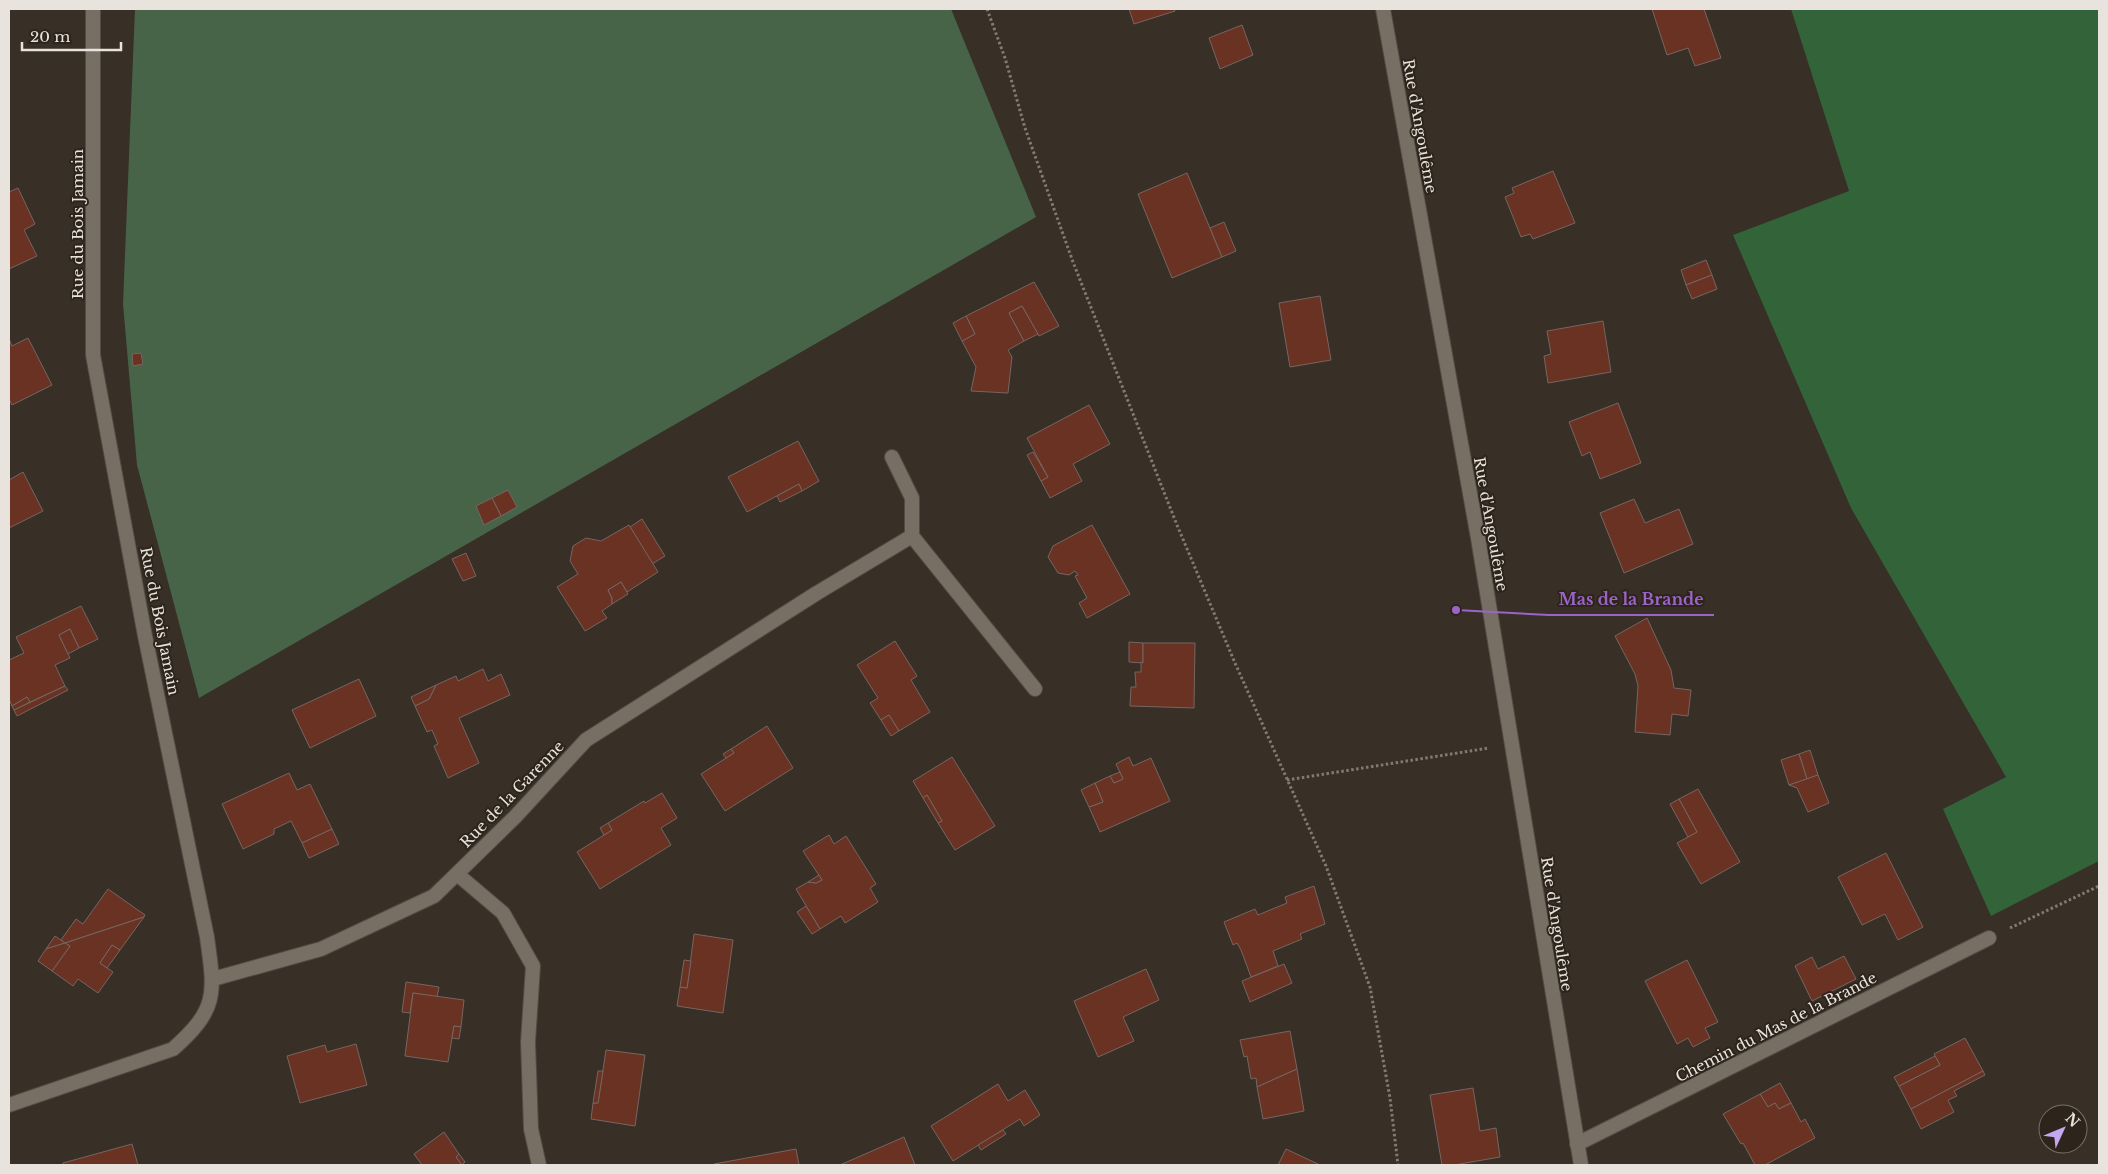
<svg xmlns="http://www.w3.org/2000/svg" width="2108" height="1174" font-family="'Libre Baskerville',serif">
  <style>
    .green { fill: #476449 }
    .forest { fill: #336339 }
    .building { fill: #6a3222; stroke: #756662 }
    .lines { fill: none; stroke-linecap: round; stroke-linejoin: round }
    .minor-casing { stroke: #544c44; stroke-width: 16 }
    .tertiary-casing { stroke: #544c44; stroke-width: 16 }
    .path { stroke: #827b73; stroke-width: 3; stroke-dasharray: 2.5 2.5; stroke-linecap: butt }
    .minor { stroke: #786f64; stroke-width: 14 }
    .tertiary { stroke: #786f64; stroke-width: 14 }
    .labels { text-anchor: middle; dominant-baseline: central; stroke-width: 4; stroke-linejoin: round; paint-order: stroke }
    .street-label { font-size: 15px; fill: #e9e3dd; stroke: #2d251c }
    .leader { fill: none; stroke: #9c63c8; stroke-width: 2 }
    .callout-dot { fill: #9c63c8; stroke: #2d251c; stroke-width: 2 }
    .callout-label { font-size: 16px; text-anchor: middle; font-weight: bold; fill: #9c63c8; stroke: #2d251c; stroke-width: 4; stroke-linejoin: round; paint-order: stroke }
  </style>
  <rect width="100%" height="100%" fill="#382f26"/>
  <path class="green" d="M 135,9 L 951,9 L 1036,217 L 199,698 L 137,465 L 123,304 Z"/>
  <path class="forest" d="M 1791,9 L 2099,9 L 2099,861 L 1991,916 L 1943,809 L 2006,777 L 1851,508 L 1733,235 L 1849,191 Z"/>
  <g class="building">
    <path d="M 1129,9 L 1174,9 L 1175,11 L 1134,24 Z"/>
    <path d="M 1652,9 L 1704,9 L 1721,58 L 1695,66 L 1688,48 L 1667,55 Z"/>
    <path d="M 1242,25 L 1253,55 L 1220,69 L 1209,38 Z"/>
    <path d="M 1553,171 L 1575,223 L 1533,239 L 1530,234 L 1521,237 L 1505,197 L 1514,193 L 1512,188 Z"/>
    <path d="M 1187,173 L 1222,257 L 1172,278 L 1138,194 Z"/>
    <path d="M 18,188 L 35,224 L 24,230 L 37,256 L 9,269 L 9,192 Z"/>
    <path d="M 1224,222 L 1236,251 L 1222,257 L 1210,228 Z"/>
    <path d="M 1706,260 L 1712,275 L 1686,285 L 1681,270 Z"/>
    <path d="M 1712,275 L 1717,289 L 1692,299 L 1686,285 Z"/>
    <path d="M 1034,282 L 1059,326 L 1039,336 L 1022,306 L 1009,313 L 1024,341 L 1008,350 L 1012,357 L 1008,393 L 971,391 L 976,367 L 962,341 L 975,334 L 966,316 Z"/>
    <path d="M 1320,296 L 1331,360 L 1290,367 L 1279,303 Z"/>
    <path d="M 1022,306 L 1038,334 L 1024,341 L 1009,313 Z"/>
    <path d="M 966,316 L 975,334 L 962,341 L 953,323 Z"/>
    <path d="M 1603,321 L 1611,372 L 1548,383 L 1544,356 L 1551,354 L 1547,331 Z"/>
    <path d="M 28,338 L 52,385 L 12,405 L 9,399 L 9,339 L 12,346 Z"/>
    <path d="M 141,353 L 143,364 L 133,366 L 132,354 Z"/>
    <path d="M 1618,403 L 1641,463 L 1600,479 L 1590,452 L 1582,456 L 1569,422 Z"/>
    <path d="M 1089,405 L 1110,444 L 1073,464 L 1082,481 L 1050,498 L 1041,481 L 1048,477 L 1027,438 Z"/>
    <path d="M 798,441 L 819,481 L 802,491 L 799,484 L 747,512 L 728,477 Z"/>
    <path d="M 1033,452 L 1048,477 L 1041,481 L 1027,455 Z"/>
    <path d="M 23,472 L 43,511 L 9,528 L 9,480 Z"/>
    <path d="M 799,484 L 802,491 L 780,502 L 777,496 Z"/>
    <path d="M 508,490 L 517,507 L 501,516 L 492,498 Z"/>
    <path d="M 492,498 L 501,516 L 484,525 L 476,506 Z"/>
    <path d="M 1634,499 L 1645,523 L 1679,509 L 1693,544 L 1624,573 L 1600,513 Z"/>
    <path d="M 642,519 L 665,556 L 652,564 L 630,527 Z"/>
    <path d="M 629,525 L 658,572 L 627,592 L 621,582 L 608,590 L 612,598 L 612,604 L 602,611 L 607,618 L 585,631 L 557,587 L 578,574 L 570,561 L 573,546 L 586,538 L 601,541 Z"/>
    <path d="M 1092,525 L 1130,594 L 1087,618 L 1079,603 L 1087,598 L 1075,576 L 1078,575 L 1075,571 L 1069,575 L 1058,573 L 1048,557 L 1053,546 Z"/>
    <path d="M 466,553 L 476,576 L 463,581 L 452,559 Z"/>
    <path d="M 621,582 L 628,594 L 612,604 L 612,598 L 608,590 Z"/>
    <path d="M 81,606 L 98,639 L 79,648 L 70,629 L 59,635 L 70,658 L 55,665 L 65,686 L 30,702 L 27,697 L 12,706 L 9,699 L 9,660 L 24,653 L 16,637 Z"/>
    <path d="M 1647,618 L 1671,670 L 1674,688 L 1691,690 L 1688,716 L 1672,714 L 1670,735 L 1635,732 L 1638,686 L 1635,674 L 1615,636 Z"/>
    <path d="M 70,629 L 79,648 L 68,654 L 59,635 Z"/>
    <path d="M 895,641 L 917,676 L 911,680 L 930,712 L 899,731 L 889,715 L 881,720 L 870,703 L 878,698 L 857,665 Z"/>
    <path d="M 1129,642 L 1143,643 L 1143,663 L 1129,662 Z"/>
    <path d="M 1143,643 L 1195,643 L 1194,708 L 1130,706 L 1131,687 L 1136,687 L 1135,672 L 1141,672 L 1141,662 L 1143,663 Z"/>
    <path d="M 483,669 L 488,681 L 501,674 L 510,695 L 459,718 L 479,763 L 448,778 L 434,746 L 438,744 L 432,730 L 427,732 L 415,706 L 429,699 L 436,685 L 456,676 L 458,681 Z"/>
    <path d="M 359,679 L 376,716 L 310,748 L 292,710 Z"/>
    <path d="M 436,685 L 429,699 L 415,706 L 411,697 Z"/>
    <path d="M 65,686 L 68,690 L 17,716 L 14,710 Z"/>
    <path d="M 27,697 L 30,702 L 14,710 L 12,706 Z"/>
    <path d="M 889,715 L 899,731 L 891,736 L 881,720 Z"/>
    <path d="M 767,726 L 793,768 L 725,811 L 701,774 L 734,753 L 731,749 Z"/>
    <path d="M 731,749 L 734,753 L 726,758 L 723,754 Z"/>
    <path d="M 1810,750 L 1818,775 L 1807,779 L 1799,754 Z"/>
    <path d="M 1799,754 L 1807,779 L 1789,785 L 1781,760 Z"/>
    <path d="M 952,757 L 995,826 L 955,850 L 938,823 L 942,821 L 927,795 L 923,798 L 913,781 Z"/>
    <path d="M 1129,757 L 1133,766 L 1151,758 L 1170,801 L 1100,832 L 1089,807 L 1103,802 L 1095,783 L 1110,776 L 1114,783 L 1123,779 L 1116,764 Z"/>
    <path d="M 1120,772 L 1123,779 L 1114,783 L 1110,776 Z"/>
    <path d="M 289,773 L 297,790 L 310,784 L 332,829 L 302,843 L 291,821 L 274,829 L 274,834 L 243,849 L 222,804 Z"/>
    <path d="M 1818,775 L 1829,803 L 1808,812 L 1797,788 L 1789,785 Z"/>
    <path d="M 1095,783 L 1103,802 L 1089,807 L 1081,790 Z"/>
    <path d="M 1698,789 L 1740,862 L 1701,884 L 1677,843 L 1697,832 L 1679,799 Z"/>
    <path d="M 662,793 L 677,818 L 661,828 L 671,845 L 600,889 L 577,852 L 612,830 L 608,823 L 644,801 L 645,803 Z"/>
    <path d="M 927,795 L 942,821 L 938,823 L 923,798 Z"/>
    <path d="M 1679,799 L 1697,832 L 1688,837 L 1670,804 Z"/>
    <path d="M 608,823 L 612,830 L 604,835 L 600,828 Z"/>
    <path d="M 332,829 L 339,844 L 309,858 L 302,843 Z"/>
    <path d="M 829,835 L 834,844 L 846,836 L 876,884 L 870,888 L 878,902 L 845,923 L 841,916 L 820,929 L 796,889 L 808,882 L 816,883 L 822,880 L 803,851 Z"/>
    <path d="M 1886,853 L 1923,927 L 1898,940 L 1885,914 L 1862,925 L 1838,877 Z"/>
    <path d="M 819,875 L 822,880 L 816,883 L 808,882 Z"/>
    <path d="M 1314,886 L 1325,924 L 1300,934 L 1302,939 L 1273,951 L 1278,966 L 1251,977 L 1241,950 L 1237,943 L 1233,945 L 1224,922 L 1255,909 L 1258,915 L 1287,903 L 1285,897 Z"/>
    <path d="M 108,889 L 145,915 L 144,917 L 65,943 L 61,940 L 76,919 L 83,924 Z"/>
    <path d="M 806,906 L 820,929 L 812,934 L 797,912 Z"/>
    <path d="M 144,917 L 120,950 L 112,945 L 100,963 L 113,972 L 98,993 L 78,979 L 73,986 L 52,971 L 70,946 L 65,943 Z"/>
    <path d="M 694,934 L 733,940 L 723,1013 L 677,1006 L 680,987 L 687,988 Z"/>
    <path d="M 55,936 L 65,943 L 46,949 Z"/>
    <path d="M 65,943 L 70,946 L 52,971 L 38,961 L 46,949 Z"/>
    <path d="M 112,945 L 120,950 L 107,968 L 100,963 Z"/>
    <path d="M 1844,956 L 1856,979 L 1812,1001 L 1795,966 L 1812,957 L 1818,969 Z"/>
    <path d="M 684,960 L 691,961 L 687,988 L 680,987 Z"/>
    <path d="M 1687,960 L 1718,1022 L 1705,1028 L 1710,1038 L 1693,1047 L 1688,1038 L 1677,1044 L 1645,981 Z"/>
    <path d="M 1284,964 L 1292,983 L 1250,1002 L 1242,981 Z"/>
    <path d="M 1146,969 L 1159,1000 L 1123,1017 L 1134,1041 L 1098,1057 L 1074,1001 Z"/>
    <path d="M 406,982 L 439,987 L 437,997 L 413,993 L 410,1013 L 402,1012 Z"/>
    <path d="M 413,993 L 464,1000 L 461,1027 L 454,1026 L 448,1062 L 405,1056 Z"/>
    <path d="M 454,1026 L 461,1027 L 459,1039 L 452,1038 Z"/>
    <path d="M 1290,1031 L 1297,1069 L 1257,1087 L 1256,1078 L 1251,1079 L 1247,1056 L 1244,1057 L 1240,1040 Z"/>
    <path d="M 1965,1038 L 1983,1071 L 1911,1109 L 1899,1086 L 1940,1065 L 1934,1054 Z"/>
    <path d="M 356,1044 L 367,1085 L 300,1103 L 287,1056 L 325,1045 L 327,1052 Z"/>
    <path d="M 606,1050 L 645,1055 L 635,1126 L 591,1119 L 593,1103 L 598,1103 Z"/>
    <path d="M 1935,1056 L 1940,1065 L 1899,1086 L 1894,1077 Z"/>
    <path d="M 1297,1069 L 1304,1111 L 1263,1119 L 1257,1087 Z"/>
    <path d="M 598,1071 L 603,1071 L 598,1103 L 593,1103 Z"/>
    <path d="M 1983,1071 L 1985,1075 L 1954,1091 L 1957,1096 L 1948,1100 L 1954,1112 L 1921,1129 L 1911,1109 Z"/>
    <path d="M 1780,1083 L 1791,1103 L 1779,1109 L 1775,1103 L 1768,1107 L 1760,1094 Z"/>
    <path d="M 998,1084 L 1008,1101 L 1025,1090 L 1040,1115 L 1024,1126 L 1020,1119 L 953,1161 L 931,1126 Z"/>
    <path d="M 1473,1088 L 1480,1131 L 1496,1128 L 1500,1157 L 1454,1165 L 1442,1165 L 1430,1095 Z"/>
    <path d="M 1760,1094 L 1768,1107 L 1775,1103 L 1779,1109 L 1791,1103 L 1801,1122 L 1805,1119 L 1815,1138 L 1765,1165 L 1755,1165 L 1743,1143 L 1741,1144 L 1723,1114 Z"/>
    <path d="M 1003,1130 L 1006,1134 L 981,1150 L 978,1145 Z"/>
    <path d="M 444,1132 L 459,1154 L 456,1157 L 462,1165 L 422,1165 L 414,1154 Z"/>
    <path d="M 904,1137 L 915,1165 L 840,1165 Z"/>
    <path d="M 132,1144 L 138,1165 L 63,1165 L 63,1163 Z"/>
    <path d="M 796,1149 L 799,1165 L 714,1165 L 714,1164 Z"/>
    <path d="M 1286,1149 L 1320,1165 L 1278,1165 Z"/>
    <path d="M 459,1154 L 465,1162 L 462,1165 L 456,1157 Z"/>
  </g>
  <g class="lines">
    <g class="minor-casing">
      <g id="minor">
        <path d="M 912,536 L 1035,689"/>
        <path d="M 457,874 L 503,913 L 533,966 L 528,1042 L 531,1129 L 539,1165"/>
        <path d="M 213,979 L 321,949 L 434,896 L 515,817 L 586,740 L 817,593 L 912,536 L 912,498 L 892,457"/>
        <path d="M 9,1105 L 173,1049 C 218,1009 215,994 207,937 L 145,636 L 93,355 L 93,9"/>
        <path d="M 1577,1144 L 1989,938"/>
      </g>
    </g>
    <g class="tertiary-casing">
      <path id="tertiary" d="M 1383,9 L 1478,538 L 1581,1165"/>
    </g>
    <g class="path">
      <path d="M 987,9 L 1005,58 L 1025,128 L 1073,262 L 1177,525 L 1235,663 L 1326,866 L 1370,987 L 1390,1098 L 1398,1165"/>
      <path d="M 1287,780 L 1489,748"/>
      <path d="M 2010,928 L 2099,886"/>
    </g>
    <use href="#minor" class="minor"/>
    <use href="#tertiary" class="tertiary"/>
  </g>
  <g class="labels">
    <g class="street-label">
      <text transform="translate(1420 126) rotate(80)">Rue d'Angoulême</text>
      <text transform="translate(77 224) rotate(-90)">Rue du Bois Jamain</text>
      <text transform="translate(1491 524) rotate(80)">Rue d'Angoulême</text>
      <text transform="translate(160 621) rotate(79)">Rue du Bois Jamain</text>
      <text transform="translate(512 794) rotate(-46)">Rue de la Garenne</text>
      <text transform="translate(1557 924) rotate(81)">Rue d'Angoulême</text>
      <text transform="translate(1776 1027) rotate(-27)">Chemin du Mas de la Brande</text>
    </g>
  </g>
  <path class="leader" d="M1456 610L1549 615H1714"/>
  <circle class="callout-dot" cx="1456" cy="610" r="5"/>
  <g class="callout-label">
    <text x="1631" y="605">Mas de la Brande</text>
  </g>
  <rect width="2108" height="1174" fill="none" stroke="#e9e3dd" stroke-width="20"/>
  <g transform="translate(2063 1129) rotate(46)"><circle r="24" fill="#2d251c" stroke="#787169"/>
  <path d="M0-4L9 19L0 12L-9 19Z" fill="#c5a6f0"/>
  <text y="-8" font-size="14" font-weight="bold" text-anchor="middle" fill="#e9e3dd">N</text>
  </g>
  <path d="M22 42v8h99v-8" fill="none" stroke="#e9e3dd" stroke-width="2.5"/>
  <text x="30" y="42" font-size="15" fill="#e9e3dd" stroke="#2d251c" stroke-width="4" paint-order="stroke">20 m</text>
</svg>
